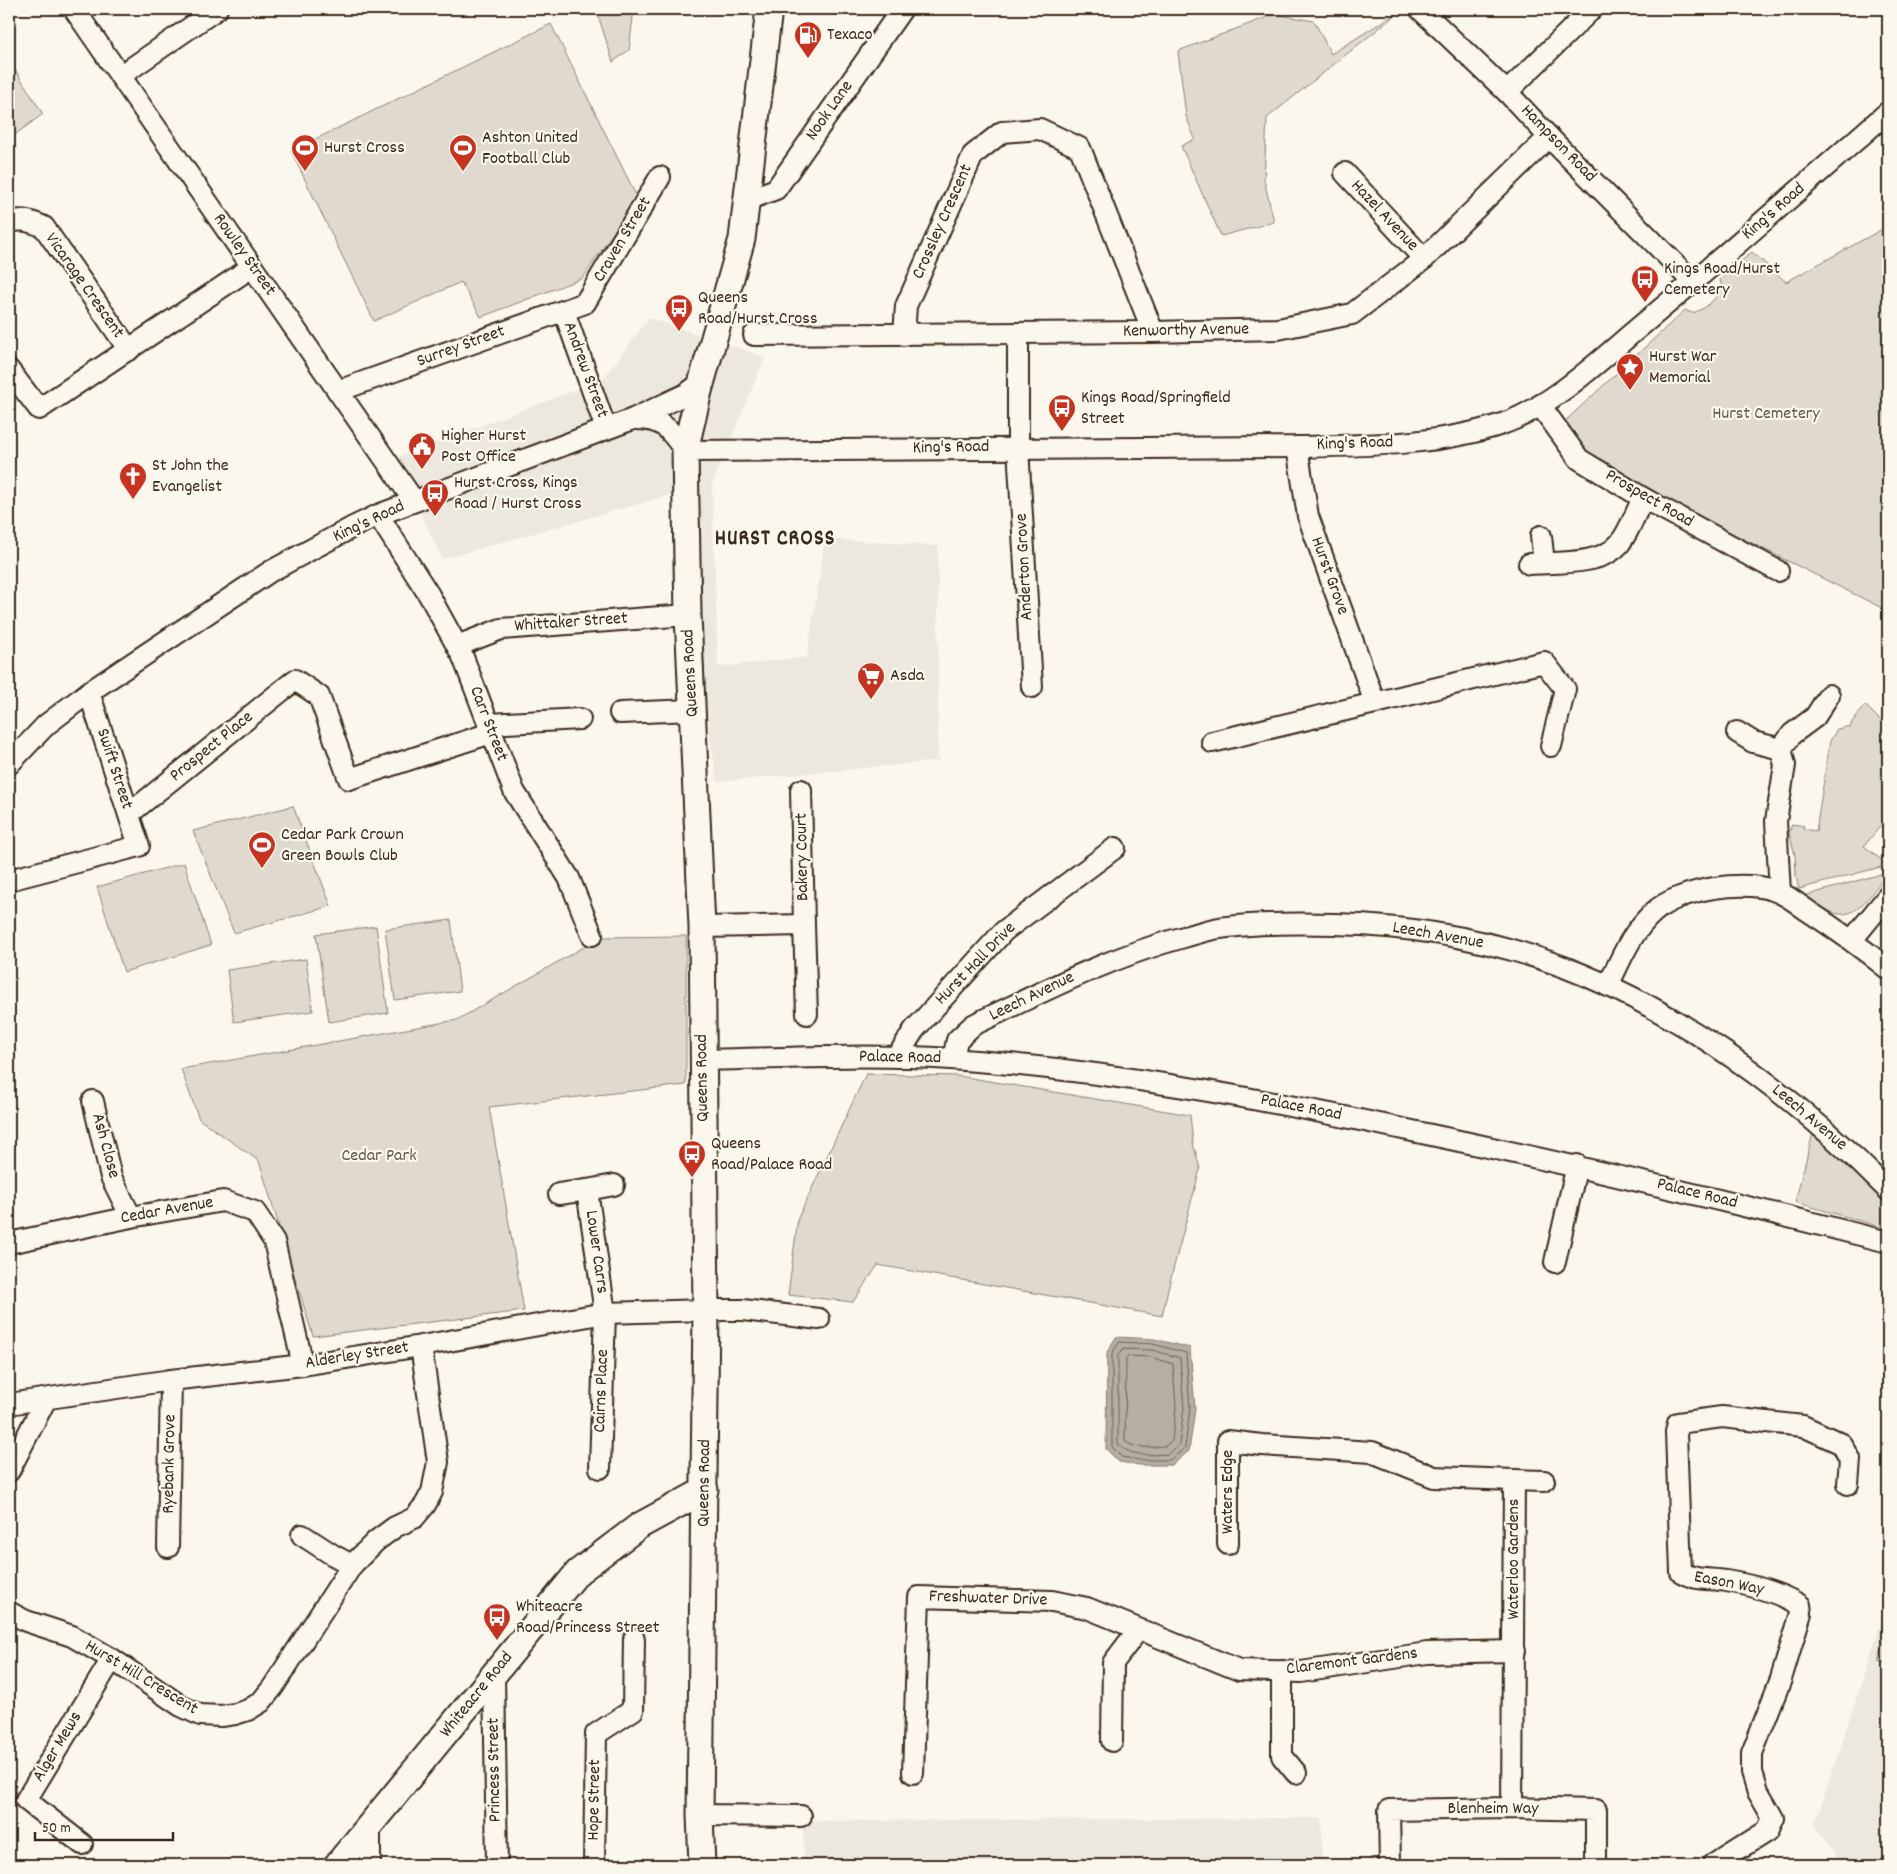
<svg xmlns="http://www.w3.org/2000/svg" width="1897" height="1874" font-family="Dekko,sans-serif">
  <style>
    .built { fill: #ede8dd }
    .green { fill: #dfd9ce; stroke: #8d8276 }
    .water { fill: #b6aea2; stroke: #85796d }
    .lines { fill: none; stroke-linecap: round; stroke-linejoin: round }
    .shore { stroke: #6c5f53; stroke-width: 1 }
    .minor-casing { stroke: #3b2a1e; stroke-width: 24 }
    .major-casing { stroke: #3b2a1e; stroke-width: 29 }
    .minor { stroke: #fbf7ec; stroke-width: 20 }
    .major { stroke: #fbf7ec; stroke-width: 25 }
    .labels { text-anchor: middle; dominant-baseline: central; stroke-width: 4.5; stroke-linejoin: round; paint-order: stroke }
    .poi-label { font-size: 18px; fill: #3b2a1e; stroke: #fbf7ec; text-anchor: start }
    .street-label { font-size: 18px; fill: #3b2a1e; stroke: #fbf7ec }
    .park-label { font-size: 18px; fill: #64564a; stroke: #fbf7ec }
    .district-label { font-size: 22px; font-weight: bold; letter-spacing: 1px; fill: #3b2a1e; stroke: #fbf7ec }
  </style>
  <rect width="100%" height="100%" fill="#fbf7ec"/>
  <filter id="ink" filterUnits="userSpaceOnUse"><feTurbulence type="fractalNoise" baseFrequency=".02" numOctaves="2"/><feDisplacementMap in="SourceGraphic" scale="10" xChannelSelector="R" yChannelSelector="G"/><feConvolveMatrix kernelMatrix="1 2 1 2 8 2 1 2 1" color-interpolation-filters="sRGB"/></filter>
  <g filter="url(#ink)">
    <g class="built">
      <path d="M 649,318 L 765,357 L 712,485 L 718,667 L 807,657 L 825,539 L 938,546 L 938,761 L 717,782 L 674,494 L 442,559 L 395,458 L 602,380 Z"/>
      <path d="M 1888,1602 L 1888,1865 L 1842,1865 L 1815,1824 Z"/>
      <path d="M 1322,1818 L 1322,1865 L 804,1865 L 803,1821 Z"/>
    </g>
    <g class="green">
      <path d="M 596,9 L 634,9 L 629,50 L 613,62 Z"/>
      <path d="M 1403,9 L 1267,118 L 1264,180 L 1274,222 L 1221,236 L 1181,146 L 1195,139 L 1186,116 L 1178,51 L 1275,14 L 1314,21 L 1331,54 Z"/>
      <path d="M 551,24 L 637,197 L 583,278 L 481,317 L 461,282 L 374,321 L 291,151 Z"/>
      <path d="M 9,60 L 43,114 L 9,139 Z"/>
      <path d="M 1888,226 L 1888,611 L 1595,465 L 1563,423 L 1685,310 L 1692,313 C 1705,310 1715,300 1722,288 L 1720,280 L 1752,252 L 1786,282 Z"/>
      <path d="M 1865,705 L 1883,723 L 1888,725 L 1888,817 L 1864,846 L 1888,865 L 1799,889 L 1796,877 L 1795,855 L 1789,833 L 1792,824 L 1804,826 L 1803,829 L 1816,831 L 1830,741 L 1837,729 L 1851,726 L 1852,722 Z"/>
      <path d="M 293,806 L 331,906 L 234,933 L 193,831 Z"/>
      <path d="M 184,863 L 211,945 L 124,972 L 97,887 Z"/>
      <path d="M 1888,872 C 1860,909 1850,932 1804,896 Z"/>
      <path d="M 451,920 L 460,991 L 395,1000 L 385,929 Z"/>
      <path d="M 376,926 L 388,1013 L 329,1022 L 316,934 Z"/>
      <path d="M 686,936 L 686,1085 L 489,1107 L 524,1311 L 313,1336 L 259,1161 L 199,1119 L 181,1069 L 457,1020 L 601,937 Z"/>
      <path d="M 306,959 L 313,1011 L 234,1022 L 227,970 Z"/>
      <path d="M 866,1074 L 959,1076 L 1190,1115 L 1193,1143 L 1200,1169 L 1168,1289 L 1162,1316 L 878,1265 L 853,1302 L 788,1295 L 798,1218 Z"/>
      <path d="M 1813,1133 L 1852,1167 L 1888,1205 L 1888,1229 L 1795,1202 Z"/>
      <path d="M 1888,1626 L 1888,1665 L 1878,1662 Z"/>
    </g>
    <path class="water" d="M 1116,1337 L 1154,1339 L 1190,1348 L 1195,1409 L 1189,1451 L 1172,1465 L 1139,1465 L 1119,1462 L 1106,1449 L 1107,1352 Z"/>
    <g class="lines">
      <g class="shore">
        <path d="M 1120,1342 L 1153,1344 L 1186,1353 L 1190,1408 L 1185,1448 L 1170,1460 L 1140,1460 L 1122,1457 L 1112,1447 L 1112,1354 Z"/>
        <path d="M 1124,1349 L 1152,1350 L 1180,1358 L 1184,1408 L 1179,1445 L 1168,1454 C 1151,1455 1130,1457 1118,1444 L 1118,1356 Z"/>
        <path d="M 1128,1356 L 1151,1357 L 1173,1364 L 1176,1408 L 1172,1441 L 1165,1446 C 1154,1447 1134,1450 1125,1441 L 1126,1359 Z"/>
      </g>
      <g class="minor-casing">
        <g id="minor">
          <path d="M 74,9 L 414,501"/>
          <path d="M 1420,9 L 1507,92 L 1549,137 L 1693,282"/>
          <path d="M 120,76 L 217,9"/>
          <path d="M 1507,92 L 1592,9"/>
          <path d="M 1345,173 L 1424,259"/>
          <path d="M 747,200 L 776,189 L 902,9"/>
          <path d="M 9,223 C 20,217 33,222 44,227 L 129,350"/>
          <path d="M 564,311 L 606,429"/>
          <path d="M 1018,333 L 1018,447 L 1032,687"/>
          <path d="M 754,335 L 1153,332 L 1278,329 L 1352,314 L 1424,259 L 1549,137"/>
          <path d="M 904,335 L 906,306 L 973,155 L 1002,132 L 1040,129 L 1080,148 L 1153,332"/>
          <path d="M 9,370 L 39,409 L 252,267"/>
          <path d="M 338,391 L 585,303 L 660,177"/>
          <path d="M 1540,405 L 1579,459 L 1643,498 L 1778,571"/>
          <path d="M 635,418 L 686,394 L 701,383"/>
          <path d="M 378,515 L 429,595 L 463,657 L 514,791 L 569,878 L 592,935"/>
          <path d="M 1541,536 L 1544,563"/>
          <path d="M 1529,564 C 1556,562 1602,566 1620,543 C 1630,530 1636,512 1643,498"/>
          <path d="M 457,646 L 501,629 L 688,615"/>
          <path d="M 1375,703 L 1544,662 L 1565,689 L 1551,746"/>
          <path d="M 620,713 L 693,710"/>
          <path d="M 488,724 L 580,719"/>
          <path d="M 1737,732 L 1753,742 L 1781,749"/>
          <path d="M 1212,742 L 1375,703 L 1308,516 L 1297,447"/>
          <path d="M 9,764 L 46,725 L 89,692 L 271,571 L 353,527 L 378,515 L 633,419 C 662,418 669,428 685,451 L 1297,447 C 1365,445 1436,446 1502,424 C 1552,407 1602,358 1643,324 C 1726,255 1807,183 1888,112"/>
          <path d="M 801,790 L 804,925"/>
          <path d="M 129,814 L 295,680 L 319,696 L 349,779 L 491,733"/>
          <path d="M 9,880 L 139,846 L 89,692"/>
          <path d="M 1780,892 L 1776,821 L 1785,765 L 1781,749 L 1792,734 L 1815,717 L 1829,695"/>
          <path d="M 702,927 L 804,925 L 807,1014"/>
          <path d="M 1852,940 L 1888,896"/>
          <path d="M 1608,986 C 1621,959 1631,932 1654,912 C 1678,889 1750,877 1780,893 C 1790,897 1799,905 1808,911 C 1836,929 1862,948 1888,969"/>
          <path d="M 897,1057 L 914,1030 L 1004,931 L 1115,848"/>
          <path d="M 953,1059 L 957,1040 L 973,1025 C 1042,992 1110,957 1184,937 C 1195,934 1207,930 1219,928 C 1255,923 1299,923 1335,924 C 1412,926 1492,940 1564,967 C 1687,1014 1796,1097 1888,1190"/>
          <path d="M 703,1060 C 785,1058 868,1054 951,1059 C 1108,1070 1263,1099 1417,1132 C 1575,1165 1732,1202 1888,1242"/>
          <path d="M 93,1101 L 111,1177 L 131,1217"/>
          <path d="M 587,1190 L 614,1185"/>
          <path d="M 559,1194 L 587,1190 L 605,1313 L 600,1468"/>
          <path d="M 9,1243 L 131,1217 L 223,1201 L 255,1212 L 274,1241 L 303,1365"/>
          <path d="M 1555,1262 L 1577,1165"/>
          <path d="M 9,1404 L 171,1380 L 303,1365 L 421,1346 L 605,1313 L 706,1310 L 743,1310 L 819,1319"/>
          <path d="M 9,1471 L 46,1399"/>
          <path d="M 1514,1480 L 1544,1481"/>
          <path d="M 302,1535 L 333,1555 L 352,1565 L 376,1541 L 395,1527 L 414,1518 L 425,1505 L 432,1492 L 438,1462 L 421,1346"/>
          <path d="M 1228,1544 L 1228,1441 L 1262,1445 L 1372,1452 L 1434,1477 L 1514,1480 L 1512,1808"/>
          <path d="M 168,1547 L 171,1380"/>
          <path d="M 9,1612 L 26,1621 L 72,1636 L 112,1659 L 181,1706 L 200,1715 L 221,1716 L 235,1714 L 248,1710 L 261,1702 L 273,1687 L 352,1565"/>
          <path d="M 1282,1671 L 1282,1756 L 1296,1773"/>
          <path d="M 494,1674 L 497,1865"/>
          <path d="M 1112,1741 L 1113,1663 L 1138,1630"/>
          <path d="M 913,1773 L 919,1597 L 1052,1601 L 1087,1608 L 1239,1670 L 1301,1672 L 1427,1653 L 1514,1651"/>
          <path d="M 700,1815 L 801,1816"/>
          <path d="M 82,1844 L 26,1800 L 112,1659"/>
          <path d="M 370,1865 L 370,1825"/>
          <path d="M 594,1865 L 596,1734 L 633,1710 L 634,1639"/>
          <path d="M 1390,1865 L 1389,1810 L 1512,1808 L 1596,1810 L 1596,1865"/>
          <path d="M 1713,1865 L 1767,1831 L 1773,1818 L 1758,1792 L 1752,1772 L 1752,1753 L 1781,1679 L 1801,1613 L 1800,1605 C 1778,1592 1752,1585 1726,1581 C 1709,1578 1696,1581 1681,1572 L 1676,1432 L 1678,1423 L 1722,1417 L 1803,1426 L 1842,1444 L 1850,1459 L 1848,1484"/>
        </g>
      </g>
      <g class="major-casing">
        <g id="major">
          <path d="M 337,1865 L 578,1572 L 639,1526 L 705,1490"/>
          <path d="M 702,1865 L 700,1815 L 706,1310 L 702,927 L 688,615 L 685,451 L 699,391 L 742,239 L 769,9"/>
        </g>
      </g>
      <use href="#minor" class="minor"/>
      <use href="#major" class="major"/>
    </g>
  </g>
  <defs>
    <g id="fuel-pin" transform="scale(1.4375)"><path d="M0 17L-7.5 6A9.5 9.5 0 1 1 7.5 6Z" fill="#c8321e" stroke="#fbf7ec"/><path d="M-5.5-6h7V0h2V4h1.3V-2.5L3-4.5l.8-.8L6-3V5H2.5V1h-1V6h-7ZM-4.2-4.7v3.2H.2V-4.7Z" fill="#fff"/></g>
    <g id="stadium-pin" transform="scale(1.4375)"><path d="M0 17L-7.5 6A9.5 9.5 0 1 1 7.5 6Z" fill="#c8321e" stroke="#fbf7ec"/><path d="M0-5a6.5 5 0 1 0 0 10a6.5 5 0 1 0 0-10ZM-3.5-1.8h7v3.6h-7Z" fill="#fff"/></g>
    <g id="bus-pin" transform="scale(1.4375)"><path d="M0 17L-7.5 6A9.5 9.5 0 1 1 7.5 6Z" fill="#c8321e" stroke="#fbf7ec"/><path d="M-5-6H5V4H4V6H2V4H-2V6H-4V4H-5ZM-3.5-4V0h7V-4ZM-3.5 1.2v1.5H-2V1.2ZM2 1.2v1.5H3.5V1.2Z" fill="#fff"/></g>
    <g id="sight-pin" transform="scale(1.4375)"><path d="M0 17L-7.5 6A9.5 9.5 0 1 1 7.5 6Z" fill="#c8321e" stroke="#fbf7ec"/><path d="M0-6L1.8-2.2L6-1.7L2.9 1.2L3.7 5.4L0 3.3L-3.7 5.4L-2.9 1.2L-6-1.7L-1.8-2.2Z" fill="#fff"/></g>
    <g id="civic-pin" transform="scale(1.4375)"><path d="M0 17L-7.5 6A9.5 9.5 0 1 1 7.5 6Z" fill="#c8321e" stroke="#fbf7ec"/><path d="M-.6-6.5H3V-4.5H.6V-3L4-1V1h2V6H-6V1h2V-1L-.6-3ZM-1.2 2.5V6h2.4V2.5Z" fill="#fff"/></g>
    <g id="church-pin" transform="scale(1.4375)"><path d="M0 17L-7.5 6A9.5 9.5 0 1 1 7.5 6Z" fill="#c8321e" stroke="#fbf7ec"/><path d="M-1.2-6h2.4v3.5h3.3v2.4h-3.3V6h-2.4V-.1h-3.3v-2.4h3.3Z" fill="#fff"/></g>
    <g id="supermarket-pin" transform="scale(1.4375)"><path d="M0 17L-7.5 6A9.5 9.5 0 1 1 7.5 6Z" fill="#c8321e" stroke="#fbf7ec"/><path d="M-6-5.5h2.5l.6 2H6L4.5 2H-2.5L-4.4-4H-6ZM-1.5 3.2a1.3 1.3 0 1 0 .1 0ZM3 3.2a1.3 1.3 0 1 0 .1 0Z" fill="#fff"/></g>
  </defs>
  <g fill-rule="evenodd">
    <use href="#fuel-pin" x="808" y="35"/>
    <use href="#stadium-pin" x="305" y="148"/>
    <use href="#stadium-pin" x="463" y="148"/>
    <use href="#bus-pin" x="1645" y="279"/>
    <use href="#bus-pin" x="679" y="308"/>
    <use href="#sight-pin" x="1630" y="367"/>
    <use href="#bus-pin" x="1062" y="408"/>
    <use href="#civic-pin" x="422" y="446"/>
    <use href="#church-pin" x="133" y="476"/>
    <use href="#bus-pin" x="435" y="493"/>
    <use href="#supermarket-pin" x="871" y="676"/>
    <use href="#stadium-pin" x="262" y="845"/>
    <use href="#bus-pin" x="692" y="1154"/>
    <use href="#bus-pin" x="497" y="1617"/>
  </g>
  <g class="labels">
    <g class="poi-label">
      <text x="827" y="35">Texaco</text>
      <text x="482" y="138">Ashton United<tspan x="482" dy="21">Football Club</tspan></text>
      <text x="324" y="148">Hurst Cross</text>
      <text x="1664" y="269">Kings Road/Hurst<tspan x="1664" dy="21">Cemetery</tspan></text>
      <text x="698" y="298">Queens<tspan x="698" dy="21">Road/Hurst Cross</tspan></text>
      <text x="1649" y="357">Hurst War<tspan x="1649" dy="21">Memorial</tspan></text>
      <text x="1081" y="398">Kings Road/Springfield<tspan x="1081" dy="21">Street</tspan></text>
      <text x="441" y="436">Higher Hurst<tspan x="441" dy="21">Post Office</tspan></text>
      <text x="152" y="466">St John the<tspan x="152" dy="21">Evangelist</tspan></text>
      <text x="454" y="483">Hurst Cross, Kings<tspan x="454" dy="21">Road / Hurst Cross</tspan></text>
      <text x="890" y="676">Asda</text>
      <text x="281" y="835">Cedar Park Crown<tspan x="281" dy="21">Green Bowls Club</tspan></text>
      <text x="711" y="1144">Queens<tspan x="711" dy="21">Road/Palace Road</tspan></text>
      <text x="516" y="1607">Whiteacre<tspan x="516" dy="21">Road/Princess Street</tspan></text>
    </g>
    <g class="street-label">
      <text transform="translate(830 111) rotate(-55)">Nook Lane</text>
      <text transform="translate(1558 144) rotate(46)">Hampson Road</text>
      <text transform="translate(1774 212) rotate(-41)">King's Road</text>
      <text transform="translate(1384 216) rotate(47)">Hazel Avenue</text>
      <text transform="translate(943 222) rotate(-66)">Crossley Crescent</text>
      <text transform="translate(623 240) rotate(-59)">Craven Street</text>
      <text transform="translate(244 255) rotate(55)">Rowley Street</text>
      <text transform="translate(84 286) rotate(55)">Vicarage Crescent</text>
      <text transform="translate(1186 331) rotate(-1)">Kenworthy Avenue</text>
      <text transform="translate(461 347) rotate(-20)">Surrey Street</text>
      <text transform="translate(585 370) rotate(70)">Andrew Street</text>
      <text transform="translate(1355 444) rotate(-2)">King's Road</text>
      <text transform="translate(951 448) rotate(-1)">King's Road</text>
      <text transform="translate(1649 499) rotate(30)">Prospect Road</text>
      <text transform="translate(369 522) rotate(-25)">King's Road</text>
      <text transform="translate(1025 567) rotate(-93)">Anderton Grove</text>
      <text transform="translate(1329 576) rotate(70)">Hurst Grove</text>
      <text transform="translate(571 623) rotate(-4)">Whittaker Street</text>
      <text transform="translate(691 673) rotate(-93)">Queens Road</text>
      <text transform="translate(488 724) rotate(69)">Carr Street</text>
      <text transform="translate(212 747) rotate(-39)">Prospect Place</text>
      <text transform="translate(114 769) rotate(72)">Swift Street</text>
      <text transform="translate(803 857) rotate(-91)">Bakery Court</text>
      <text transform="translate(1438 936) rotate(10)">Leech Avenue</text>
      <text transform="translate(976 964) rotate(-46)">Hurst Hall Drive</text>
      <text transform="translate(1032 997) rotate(-26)">Leech Avenue</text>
      <text transform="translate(900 1058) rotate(1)">Palace Road</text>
      <text transform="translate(703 1078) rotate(-91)">Queens Road</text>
      <text transform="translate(1301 1108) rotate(11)">Palace Road</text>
      <text transform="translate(1809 1118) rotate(40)">Leech Avenue</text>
      <text transform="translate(105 1146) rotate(75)">Ash Close</text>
      <text transform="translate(1697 1194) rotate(14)">Palace Road</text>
      <text transform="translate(167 1211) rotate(-10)">Cedar Avenue</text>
      <text transform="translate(596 1252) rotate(82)">Lower Carrs</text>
      <text transform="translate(357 1356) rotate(-9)">Alderley Street</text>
      <text transform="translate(602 1391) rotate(-88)">Cairns Place</text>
      <text transform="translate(170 1464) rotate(-89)">Ryebank Grove</text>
      <text transform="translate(705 1483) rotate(-89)">Queens Road</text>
      <text transform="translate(1228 1492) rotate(-90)">Waters Edge</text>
      <text transform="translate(1514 1559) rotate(-90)">Waterloo Gardens</text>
      <text transform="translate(1729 1584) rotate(11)">Eason Way</text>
      <text transform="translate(988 1599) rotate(2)">Freshwater Drive</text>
      <text transform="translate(1352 1662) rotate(-7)">Claremont Gardens</text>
      <text transform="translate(141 1678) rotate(31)">Hurst Hill Crescent</text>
      <text transform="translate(477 1695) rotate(-51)">Whiteacre Road</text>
      <text transform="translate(58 1747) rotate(-59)">Alger Mews</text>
      <text transform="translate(495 1770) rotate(-91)">Princess Street</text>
      <text transform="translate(595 1800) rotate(-89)">Hope Street</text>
      <text x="1493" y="1809">Blenheim Way</text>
    </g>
    <g class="park-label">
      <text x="1766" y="414">Hurst Cemetery</text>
      <text x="379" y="1156">Cedar Park</text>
    </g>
    <g class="district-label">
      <text x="775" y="539">HURST CROSS</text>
    </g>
  </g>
  <rect width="1897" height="1874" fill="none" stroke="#fbf7ec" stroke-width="30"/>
  <rect x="15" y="15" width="1867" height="1844" fill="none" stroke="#3b2a1e" stroke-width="2" filter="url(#ink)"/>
  <path d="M35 1832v8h138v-8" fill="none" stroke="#3b2a1e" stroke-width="2.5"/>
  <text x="42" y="1832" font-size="15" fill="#3b2a1e" stroke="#fbf7ec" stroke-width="4" paint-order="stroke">50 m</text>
</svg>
